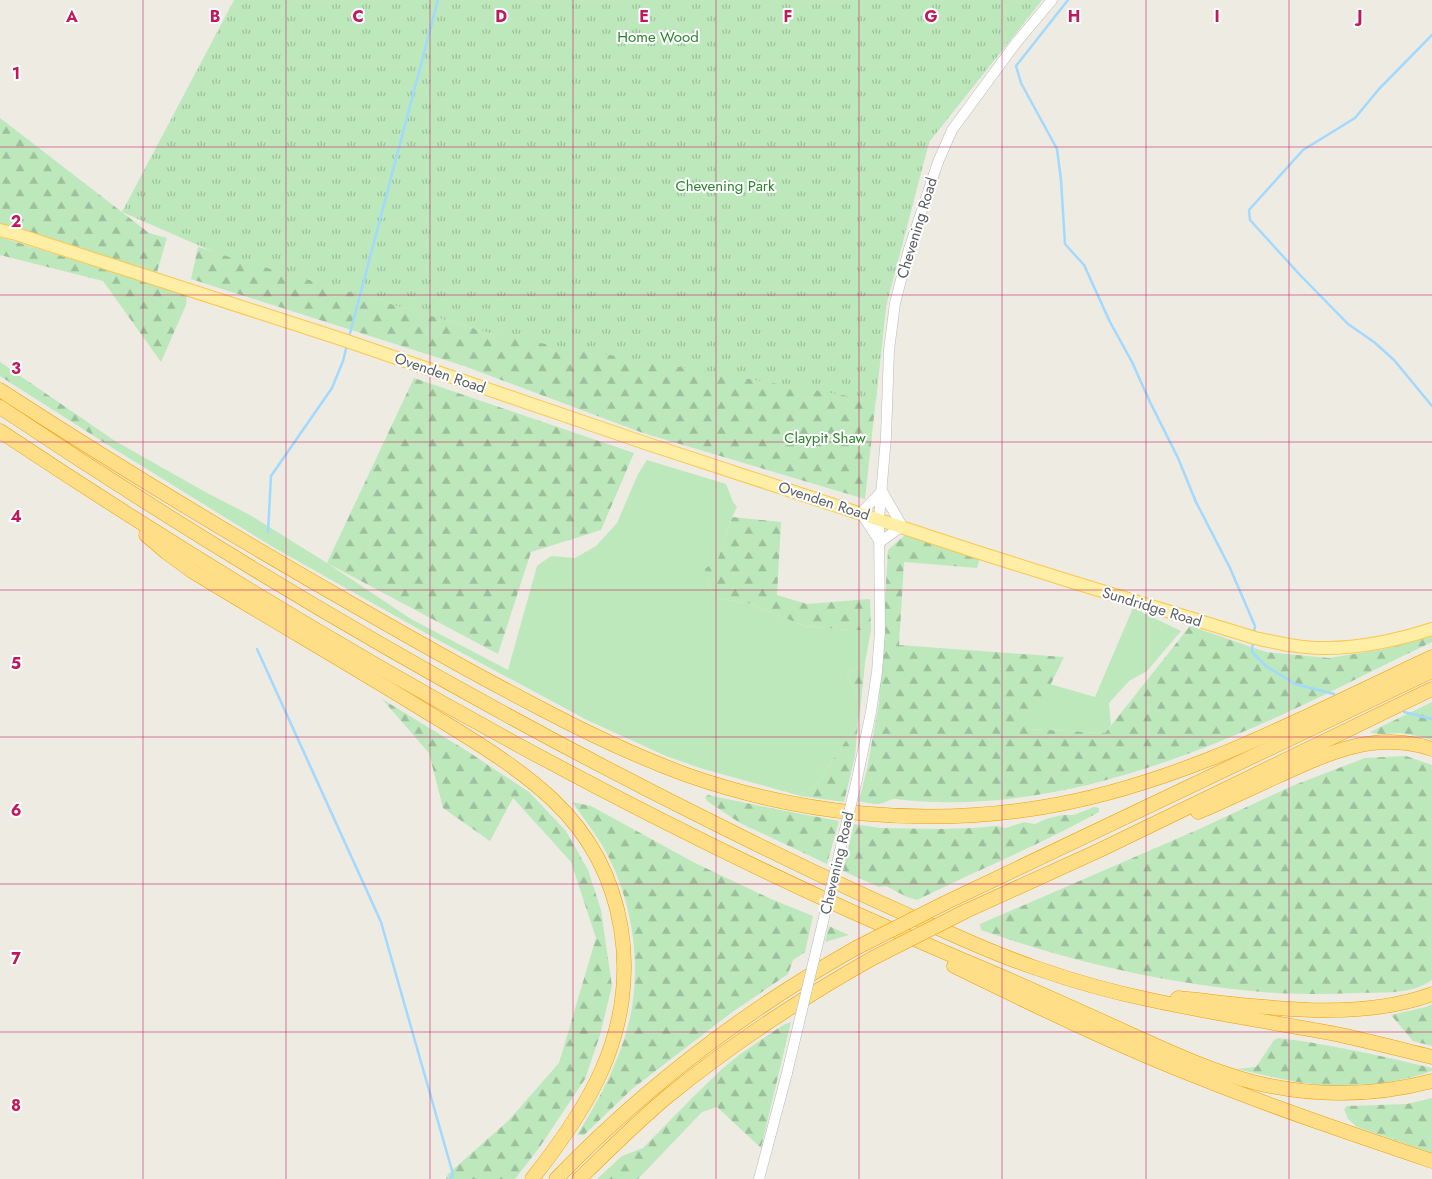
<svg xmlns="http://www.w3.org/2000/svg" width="1432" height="1179" font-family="Jost,sans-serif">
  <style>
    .grass { fill: #bde8bc }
    .forest { fill: url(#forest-firs) }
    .park { fill: url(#park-tufts) }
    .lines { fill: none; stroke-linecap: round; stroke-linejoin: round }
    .stream { stroke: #a1d9ff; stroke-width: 2.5 }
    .minor-casing { stroke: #b7babf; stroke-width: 11 }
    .major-casing { stroke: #fdc74c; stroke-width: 14 }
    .highway-casing { stroke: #f09f00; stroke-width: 15 }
    .minor { stroke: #fff; stroke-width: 10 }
    .major { stroke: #ffeea6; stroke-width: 12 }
    .highway { stroke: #ffde88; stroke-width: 14 }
    .minor-bridge-casing { stroke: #b7babf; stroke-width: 11; stroke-linecap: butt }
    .highway-bridge-casing { stroke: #f09f00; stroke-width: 15; stroke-linecap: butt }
    .minor-bridge { stroke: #fff; stroke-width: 10 }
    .highway-bridge { stroke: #ffde88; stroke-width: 14 }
    .grid { fill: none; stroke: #c2185b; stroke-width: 1; stroke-opacity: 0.55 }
    .labels { text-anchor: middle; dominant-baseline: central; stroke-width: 4; stroke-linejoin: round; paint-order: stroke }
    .park-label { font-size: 15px; fill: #2c822e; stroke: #fff }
    .street-label { font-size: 15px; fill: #5a5f64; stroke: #fff }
    .grid-label { font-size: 16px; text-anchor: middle; font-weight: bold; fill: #c2185b; stroke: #fff; stroke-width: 4; stroke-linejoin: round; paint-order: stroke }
  </style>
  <defs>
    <pattern id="forest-firs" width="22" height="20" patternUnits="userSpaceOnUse" patternTransform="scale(1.25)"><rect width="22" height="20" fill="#bde8bc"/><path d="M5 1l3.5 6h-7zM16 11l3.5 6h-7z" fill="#9dbf9c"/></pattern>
    <pattern id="park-tufts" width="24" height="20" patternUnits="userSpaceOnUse" patternTransform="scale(1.25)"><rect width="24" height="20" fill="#bde8bc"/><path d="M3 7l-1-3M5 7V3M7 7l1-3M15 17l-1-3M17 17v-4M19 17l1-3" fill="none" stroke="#9dbf9c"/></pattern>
  </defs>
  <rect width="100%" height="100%" fill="#eeebe2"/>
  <g class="grass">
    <path d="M 115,441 L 209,494 L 250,515 L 327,563 L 411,619 L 508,670 L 537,566 L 551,556 L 575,558 L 596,546 L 617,523 L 638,474 L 647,460 L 726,484 L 733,502 L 737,507 L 732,517 L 718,559 L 706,579 L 715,598 L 753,604 L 804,626 L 851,630 L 871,630 L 865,663 L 847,675 L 861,703 L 858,723 L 815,786 L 801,796 L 703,769 L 666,756 L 587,720 L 438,640 L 273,547 L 111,447 Z"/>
    <path d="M 1133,608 L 1181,631 L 1147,671 L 1129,681 L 1109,703 L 1111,725 L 1105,733 L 1028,729 L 1050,684 L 1095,697 Z"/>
  </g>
  <g class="forest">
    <path d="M 1042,0 L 929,142 L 886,306 L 865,499 L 643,433 L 464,366 L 191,279 L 198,247 L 500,336 L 886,172 Z"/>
    <path d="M 0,118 L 149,233 L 167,238 L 157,272 L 107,258 L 0,224 Z"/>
    <path d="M 0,237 L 107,270 L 187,296 L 186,305 L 161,362 L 103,281 L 0,255 Z"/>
    <path d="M 0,362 L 115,441 L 111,447 L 0,376 Z"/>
    <path d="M 414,378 L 634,453 L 601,530 L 531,552 L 498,654 L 327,563 Z"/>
    <path d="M 732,517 L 781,522 L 777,595 L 807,604 L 870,599 L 871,630 L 851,630 L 804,626 L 753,604 L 715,598 L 706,579 L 705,569 L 718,559 Z"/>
    <path d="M 905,535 L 980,557 L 977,568 L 904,562 L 899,645 L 1064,657 L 1029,729 L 1105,733 L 1190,626 L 1266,652 L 1329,658 L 1385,649 L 1432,636 L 1432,642 C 1368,672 1306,706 1240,733 C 1132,779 1014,813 895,799 C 889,799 884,804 877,804 C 871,804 865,802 859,801 L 867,769 L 879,703 L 888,550 Z"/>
    <path d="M 865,663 L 861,703 L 847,675 Z"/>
    <path d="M 382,699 L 467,751 L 529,792 L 566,831 L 588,870 L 601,910 L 612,986 L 600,1035 L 585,1079 L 539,1148 L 515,1179 L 446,1179 L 448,1174 L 509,1120 L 559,1063 L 596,938 L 571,862 L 513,798 L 490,841 L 443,808 L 429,753 Z"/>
    <path d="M 1432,702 L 1432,740 C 1421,737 1410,734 1399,733 C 1389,733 1379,736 1370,732 Z"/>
    <path d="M 858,723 L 855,756 L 844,802 L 801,796 L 815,786 Z"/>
    <path d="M 1406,756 L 1432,765 L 1432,980 C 1411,995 1383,992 1358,993 C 1326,994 1295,995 1263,992 C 1167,984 1072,962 981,930 L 980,924 L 1197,830 L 1292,786 L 1365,758 Z"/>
    <path d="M 708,795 L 780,810 L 839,821 L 827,864 L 740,823 L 707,801 L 705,797 Z"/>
    <path d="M 572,802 L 591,806 L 695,863 L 771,899 L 813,916 L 805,952 L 793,960 L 788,974 L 731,1013 L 632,1089 L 584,1135 L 577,1135 C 599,1100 619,1063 629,1022 C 643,964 632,896 602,845 C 593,830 582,816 572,802 Z"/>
    <path d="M 1094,807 L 1099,808 L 1099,812 C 1040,845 977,870 917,900 L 907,897 L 886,886 L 879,887 L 843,871 L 854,824 L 880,828 L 938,829 L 974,828 L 996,826 L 1006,828 L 1024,822 L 1035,824 L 1046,819 L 1062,815 L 1074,815 Z"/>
    <path d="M 829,926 L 849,935 L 825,942 Z"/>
    <path d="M 1432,1004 L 1432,1046 L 1413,1041 L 1391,1015 L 1426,1007 Z"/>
    <path d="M 791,1022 L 761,1148 L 717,1107 L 702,1112 L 638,1179 L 597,1179 L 622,1156 L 643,1148 L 693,1097 L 722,1069 L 739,1055 L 783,1025 Z"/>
    <path d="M 1278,1038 C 1330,1044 1381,1056 1432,1068 L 1432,1071 C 1397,1083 1354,1089 1317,1085 C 1290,1082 1264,1075 1237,1069 L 1256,1067 L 1274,1040 Z"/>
    <path d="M 1432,1098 L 1432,1153 L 1357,1127 L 1348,1119 L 1344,1109 L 1347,1106 L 1407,1104 Z"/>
  </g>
  <path class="park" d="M 234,0 L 1042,0 L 929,142 L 886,306 L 876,401 L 825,392 L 500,336 L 216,253 L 122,212 Z"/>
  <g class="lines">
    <g class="stream">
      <path d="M 1068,0 L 1016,66 L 1021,83 L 1057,149 L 1061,180 L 1065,244 L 1084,265 L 1110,322 L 1132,362 L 1150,402 L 1178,458 L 1196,502 L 1230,568 L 1255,626 L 1254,633"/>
      <path d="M 1432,35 L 1379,89 L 1355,118 L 1303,150 L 1249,210 L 1250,220 L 1300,275 L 1348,324 L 1374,342 L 1394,360 L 1432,406"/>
      <path d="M 349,337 L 438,0"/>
      <path d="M 268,532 L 271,476 L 332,388 L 343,361 L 347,345"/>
      <path d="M 1253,641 L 1252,652 L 1266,666 L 1295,684 L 1334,694"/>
      <path d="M 257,649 L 381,922 L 453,1174 L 450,1179"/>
      <path d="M 1404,712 L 1432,719"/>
    </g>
    <g class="minor-casing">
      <g id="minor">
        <path d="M 882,491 L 902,526 L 880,542 L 861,513 Z"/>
        <path d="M 857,779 L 871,712 L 877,672 L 880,632 L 879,519 L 886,437 L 889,350 L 895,303 L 909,249 L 938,162 L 952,130 L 1016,43 L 1052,0"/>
        <path d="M 759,1179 L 787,1073"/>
      </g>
    </g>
    <g class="major-casing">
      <path id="major" d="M 0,230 L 16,234 L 344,340 L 642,442 L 977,552 L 1066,580 L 1255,638 C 1278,643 1303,649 1327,648 C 1363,648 1398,640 1432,629"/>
    </g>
    <g class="highway-casing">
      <g id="highway">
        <path d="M 0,390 C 117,466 236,538 357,607 C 416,641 476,675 536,706 C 585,732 635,756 687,775 C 801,815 924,827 1044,807 C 1182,784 1306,716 1432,657"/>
        <path d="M 0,407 C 230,561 468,701 716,824 C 792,862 869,899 947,932 C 976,945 1006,958 1036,968 C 1073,981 1112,992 1151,1000 C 1211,1013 1271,1022 1331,1033 C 1365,1040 1399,1049 1432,1057"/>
        <path d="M 0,431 C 269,610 550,774 844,908 C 890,929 937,949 984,969 C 1033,990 1082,1012 1130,1034 C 1172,1053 1213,1072 1257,1083 C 1315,1097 1375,1096 1432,1081"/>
        <path d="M 146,535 L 166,552 L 192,571 C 264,615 337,657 409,701 C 456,730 513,762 553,800 C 628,871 643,979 601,1072 C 584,1110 558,1146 532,1179"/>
        <path d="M 1198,812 C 1225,801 1251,788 1278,776 C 1328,753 1376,730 1432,749"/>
        <path d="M 945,903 L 1432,671"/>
        <path d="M 966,911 L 1100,850 L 1432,689"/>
        <path d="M 954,966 C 1036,1006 1118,1046 1203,1079 C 1278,1109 1355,1135 1432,1161"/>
        <path d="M 1178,998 C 1259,1006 1354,1023 1432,994"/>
        <path d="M 556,1179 C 646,1086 744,1011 856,948"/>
        <path d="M 579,1179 C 608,1151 637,1122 668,1096 C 732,1044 800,999 873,958"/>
      </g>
    </g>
    <use href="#minor" class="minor"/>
    <use href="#major" class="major"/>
    <use href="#highway" class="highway"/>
    <g class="minor-bridge-casing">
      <path id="minor-bridge" d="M 787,1073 L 857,779"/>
    </g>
    <g class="highway-bridge-casing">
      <g id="highway-bridge">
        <path d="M 856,948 L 945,903"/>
        <path d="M 873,958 L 966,911"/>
      </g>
    </g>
    <use href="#minor-bridge" class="minor-bridge"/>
    <use href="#highway-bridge" class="highway-bridge"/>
  </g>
  <path class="grid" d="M 143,0 L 143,1179M 286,0 L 286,1179M 430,0 L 430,1179M 573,0 L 573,1179M 716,0 L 716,1179M 859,0 L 859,1179M 1002,0 L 1002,1179M 1146,0 L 1146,1179M 1289,0 L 1289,1179M 0,147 L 1432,147M 0,295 L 1432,295M 0,442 L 1432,442M 0,590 L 1432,590M 0,737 L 1432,737M 0,884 L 1432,884M 0,1032 L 1432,1032"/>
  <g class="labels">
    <g class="park-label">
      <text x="658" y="37">Home Wood</text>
      <text x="725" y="186">Chevening Park</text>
      <text x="825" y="438">Claypit Shaw</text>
    </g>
    <g class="street-label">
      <text transform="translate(917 228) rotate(-73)">Chevening Road</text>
      <text transform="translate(440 373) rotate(19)">Ovenden Road</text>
      <text transform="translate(824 501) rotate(18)">Ovenden Road</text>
      <text transform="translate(1152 607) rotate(17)">Sundridge Road</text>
      <text transform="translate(837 863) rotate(-77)">Chevening Road</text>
    </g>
  </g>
  <g class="grid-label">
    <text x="72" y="22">A</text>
    <text x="215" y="22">B</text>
    <text x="358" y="22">C</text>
    <text x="501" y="22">D</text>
    <text x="644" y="22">E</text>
    <text x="788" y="22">F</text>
    <text x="931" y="22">G</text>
    <text x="1074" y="22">H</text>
    <text x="1217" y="22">I</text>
    <text x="1360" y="22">J</text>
    <text x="16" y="79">1</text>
    <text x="16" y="227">2</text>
    <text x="16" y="374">3</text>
    <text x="16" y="522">4</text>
    <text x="16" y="669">5</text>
    <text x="16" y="816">6</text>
    <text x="16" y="964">7</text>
    <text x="16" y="1111">8</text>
  </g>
</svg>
